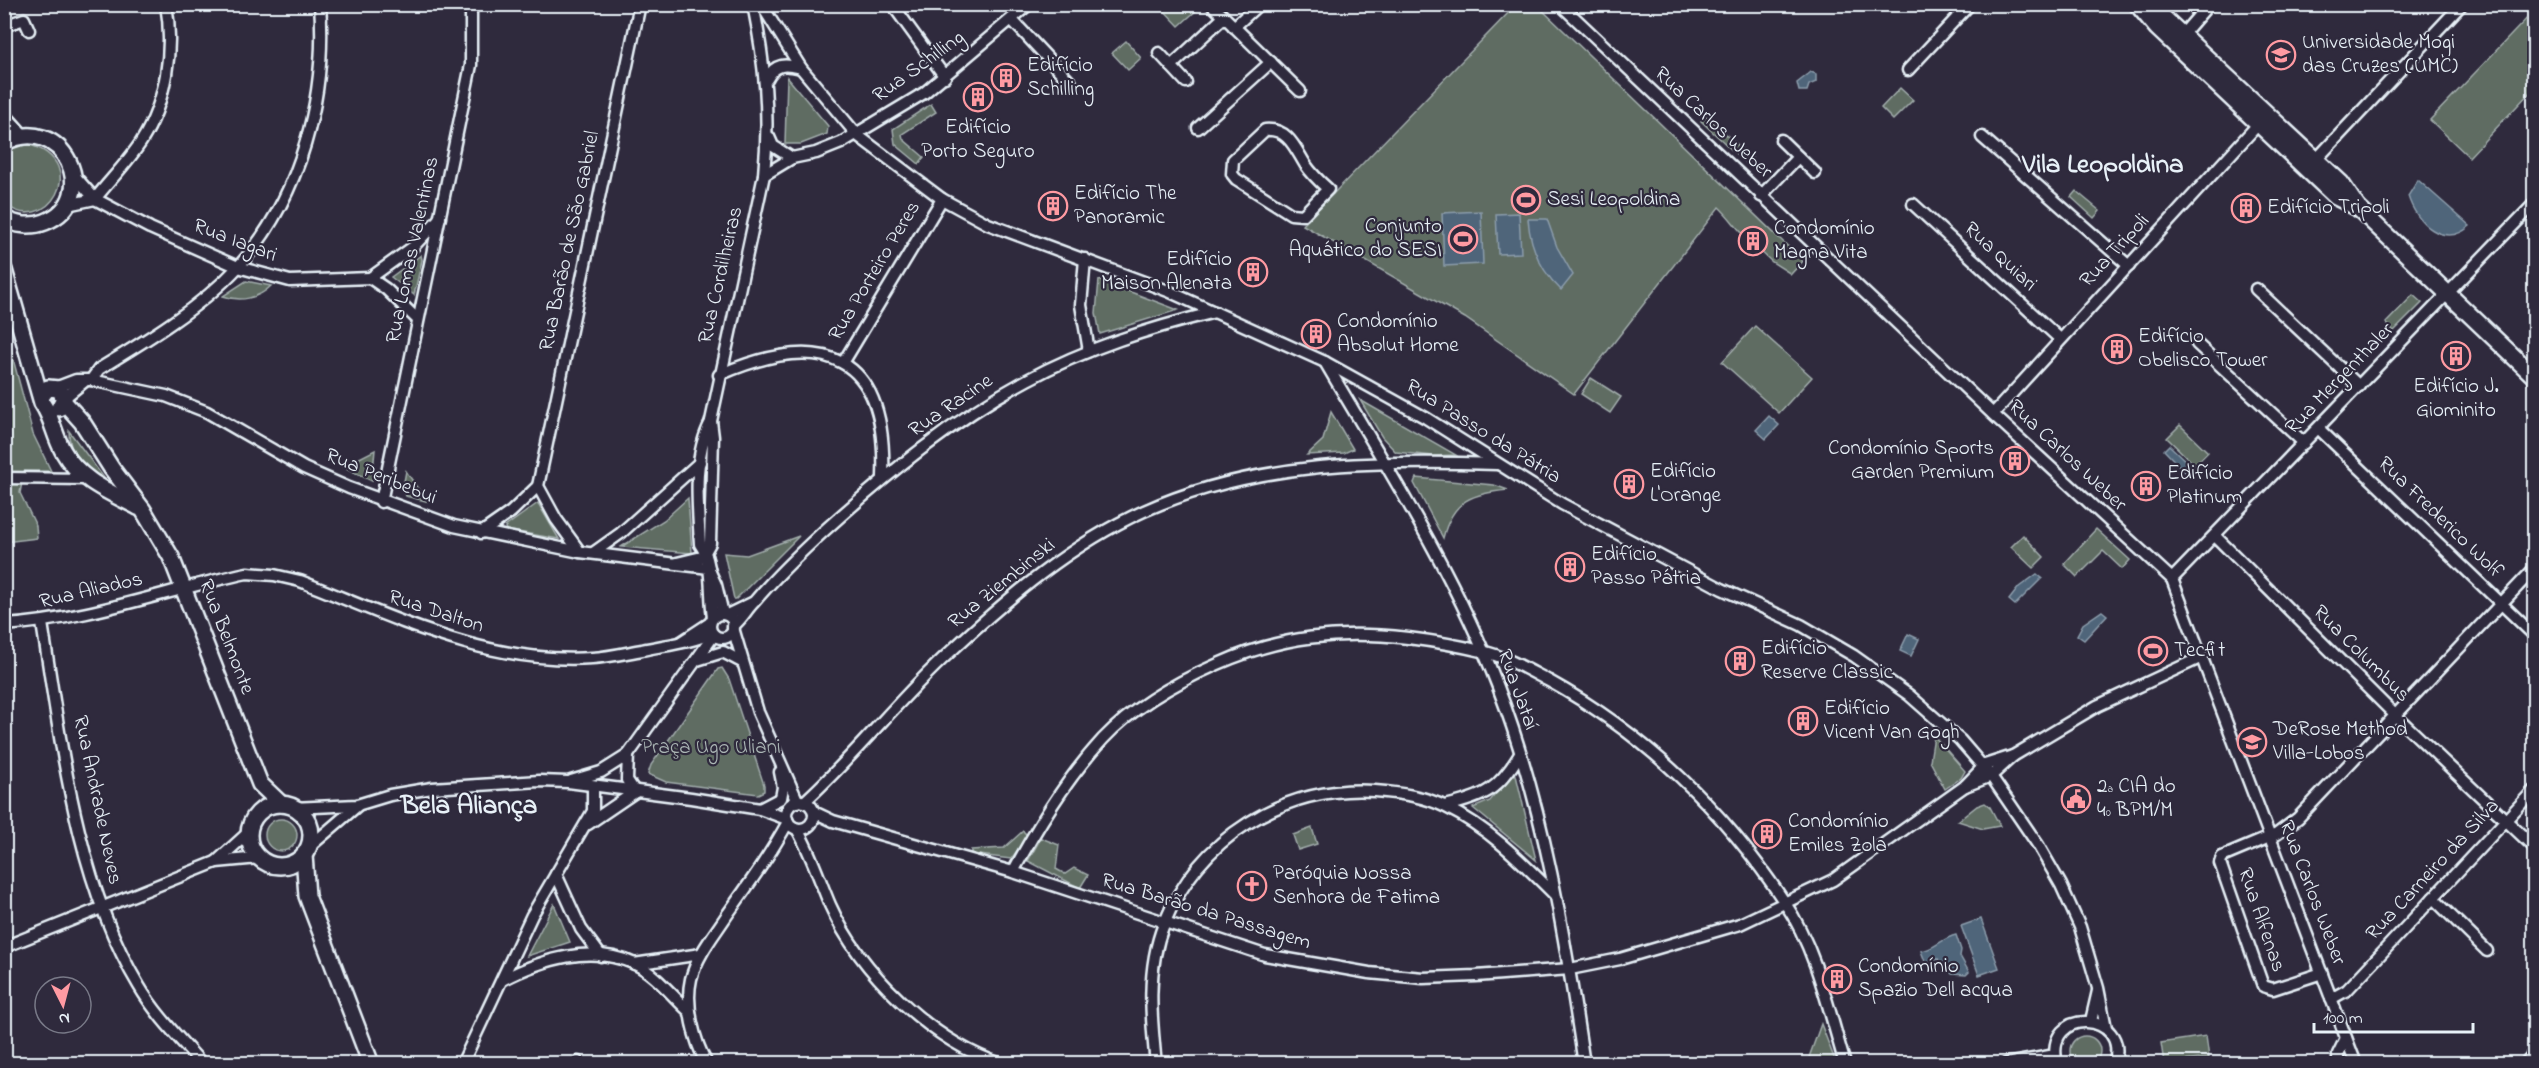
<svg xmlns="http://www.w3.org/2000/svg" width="2539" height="1068" font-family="'Indie Flower',sans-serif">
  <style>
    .green { fill: #5e6c62; stroke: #a3aead; stroke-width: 1.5 }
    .water { fill: #4f657a; stroke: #8c9dac; stroke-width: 1.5 }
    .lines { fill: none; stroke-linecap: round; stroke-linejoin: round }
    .minor-casing { stroke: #e8f1f8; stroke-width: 15 }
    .secondary-casing { stroke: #e8f1f8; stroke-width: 20 }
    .minor { stroke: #2f2a3d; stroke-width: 10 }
    .secondary { stroke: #2f2a3d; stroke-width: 15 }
    .labels { text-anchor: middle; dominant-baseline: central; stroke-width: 4.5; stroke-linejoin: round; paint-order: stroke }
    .poi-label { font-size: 21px; fill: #e8f1f8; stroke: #2f2a3d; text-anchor: start }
    .street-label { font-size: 21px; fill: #e8f1f8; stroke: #2f2a3d }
    .park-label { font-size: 21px; fill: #aab5b4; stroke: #2f2a3d }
    .district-label { font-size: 27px; font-weight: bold; fill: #e8f1f8; stroke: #2f2a3d }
  </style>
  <rect width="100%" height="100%" fill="#2f2a3d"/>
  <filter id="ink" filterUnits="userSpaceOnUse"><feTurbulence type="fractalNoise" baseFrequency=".0167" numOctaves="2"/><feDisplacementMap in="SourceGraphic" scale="12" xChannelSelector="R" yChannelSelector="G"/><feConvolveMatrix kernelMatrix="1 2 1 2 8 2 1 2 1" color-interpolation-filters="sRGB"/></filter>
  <g filter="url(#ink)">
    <g class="green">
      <path d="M 1159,5 L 1195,5 L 1199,8 L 1179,26 Z"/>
      <path d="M 1516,5 L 1537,5 L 1803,261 L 1791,274 L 1772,262 L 1756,247 L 1761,241 L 1752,233 L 1747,238 C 1736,228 1730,217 1719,207 L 1574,394 L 1465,318 L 1303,225 Z"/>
      <path d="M 2532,13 L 2534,15 L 2534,88 L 2469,157 L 2430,120 Z"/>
      <path d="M 1126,41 L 1141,58 L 1128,70 L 1112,53 Z"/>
      <path d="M 787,77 L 828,126 L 827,134 L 801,144 L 785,144 Z"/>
      <path d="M 1900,88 L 1913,100 L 1893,120 L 1881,108 Z"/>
      <path d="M 931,104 L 936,112 L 902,134 L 903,139 L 924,157 L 919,164 L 895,144 L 893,129 Z"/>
      <path d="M 1706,116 L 1752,158 L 1747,164 L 1701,121 Z"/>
      <path d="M 30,145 C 92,164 46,238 5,204 L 4,153 L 17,146 Z"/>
      <path d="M 2076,191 L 2100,211 L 2094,218 L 2071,197 Z"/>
      <path d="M 421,255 L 422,260 L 414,295 L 391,277 Z"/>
      <path d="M 1099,280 L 1178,310 L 1100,334 L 1096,313 Z"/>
      <path d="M 246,281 L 271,286 C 258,299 240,302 223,296 Z"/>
      <path d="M 2413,295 L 2422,303 L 2394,331 L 2386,323 Z"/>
      <path d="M 4,325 L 33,434 L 51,471 L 24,471 L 20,493 L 36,526 L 37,538 L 5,542 Z"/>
      <path d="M 1755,326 L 1812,377 L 1779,413 L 1722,362 Z"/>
      <path d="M 1591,378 L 1621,397 L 1610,413 L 1581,394 Z"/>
      <path d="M 1360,400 L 1456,455 L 1433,456 L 1396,452 L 1382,437 Z"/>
      <path d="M 1331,412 L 1353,449 L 1344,453 L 1307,455 L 1323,440 Z"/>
      <path d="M 2180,425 L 2208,452 L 2195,465 L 2167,438 Z"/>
      <path d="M 69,431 L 104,478 L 104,479 C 84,472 68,452 69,431 Z"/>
      <path d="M 375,450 L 372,481 L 340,465 L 348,464 Z"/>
      <path d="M 406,471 L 426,501 L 406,496 L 403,487 Z"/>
      <path d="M 1416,478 L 1494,485 L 1508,490 C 1472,494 1453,499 1443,538 L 1414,483 Z"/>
      <path d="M 688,498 L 692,553 L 621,547 L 664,520 Z"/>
      <path d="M 538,503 L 559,539 L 506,530 L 505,527 Z"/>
      <path d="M 2096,529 L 2130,560 L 2122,569 L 2103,551 L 2077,577 L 2064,564 Z"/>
      <path d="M 2023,535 L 2044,557 L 2033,568 L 2011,547 Z"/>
      <path d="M 799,536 L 736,599 L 734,599 L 724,553 L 747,555 Z"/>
      <path d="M 722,668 L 729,679 L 764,785 L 764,791 L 758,794 L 666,782 L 648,774 L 651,765 L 718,669 Z"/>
      <path d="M 1934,736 L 1965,771 L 1961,778 L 1945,789 L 1930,761 Z"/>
      <path d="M 1515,771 L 1536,860 L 1473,808 L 1490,801 Z"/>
      <path d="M 1985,803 L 1990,807 L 2000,826 L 1983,829 L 1958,821 L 1977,806 Z"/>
      <circle cx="281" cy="835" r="16"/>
      <path d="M 1312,828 L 1317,844 L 1298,850 L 1293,835 Z"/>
      <path d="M 1023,831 L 1028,836 L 1011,859 L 971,854 L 971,850 L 1004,848 Z"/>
      <path d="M 1041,838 L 1059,845 L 1056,869 L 1065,874 L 1074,868 L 1088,875 L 1080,888 L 1028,861 Z"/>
      <path d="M 554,904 L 570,942 L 527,956 Z"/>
      <path d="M 1821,1024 L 1836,1063 L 1807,1063 Z"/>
      <path d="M 2206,1036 L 2209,1058 L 2164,1063 L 2161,1043 Z"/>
      <circle cx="2085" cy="1051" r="15"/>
    </g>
    <g class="water">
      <path d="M 1811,72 L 1816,74 L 1816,82 L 1809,85 L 1807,91 L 1799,91 L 1797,83 Z"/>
      <path d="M 2418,180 L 2470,226 C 2444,249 2416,223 2408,196 Z"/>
      <path d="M 1481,211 L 1483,264 L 1444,266 L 1442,213 Z"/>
      <path d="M 1519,213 L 1521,253 L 1498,254 L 1496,214 Z"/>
      <path d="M 1528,219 L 1547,219 L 1557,247 L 1573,275 L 1561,290 C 1540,270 1530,247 1528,219 Z"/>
      <path d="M 1769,416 L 1779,425 L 1766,439 L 1756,430 Z"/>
      <path d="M 2169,445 L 2191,466 L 2185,472 L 2164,450 Z"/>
      <path d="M 2037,574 L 2042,578 L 2015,605 L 2009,600 L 2019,587 Z"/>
      <path d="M 2102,611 L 2107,615 L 2084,640 L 2077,635 L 2083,624 Z"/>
      <path d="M 1908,634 L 1919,639 L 1911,656 L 1900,651 Z"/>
      <path d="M 1981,919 L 1999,968 L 1979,975 L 1961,926 Z"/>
      <path d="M 1956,935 L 1961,950 L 1960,956 L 1969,972 L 1966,975 L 1952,974 L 1938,959 L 1926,964 L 1921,951 C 1934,950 1942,938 1956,935 Z"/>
    </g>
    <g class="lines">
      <g class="minor-casing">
        <g id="minor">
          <path d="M 761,4 L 801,68 L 857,135 L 942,199 L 988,224 L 1168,291 L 1325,362 L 1426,418 L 1562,504 L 1722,589 L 1801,625 L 1854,656 L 1909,695 L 1960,740 L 1991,776 L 2038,845 L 2061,885 L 2080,927 L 2098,988 L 2106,1028"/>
          <path d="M 892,4 L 945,77"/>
          <path d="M 1211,4 L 1300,91"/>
          <path d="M 1560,4 L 1997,418 L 2172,579 L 2356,1064"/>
          <path d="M 1012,20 L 1071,83"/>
          <path d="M 4,26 L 24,19 L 29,30"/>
          <path d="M 1234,27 L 1259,4"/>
          <path d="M 2183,34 L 2209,4"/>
          <path d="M 1159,53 L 1186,82"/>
          <path d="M 1171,66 L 1224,17"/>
          <path d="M 1908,70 L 1970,4"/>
          <path d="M 767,79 C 775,63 785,64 801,68"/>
          <path d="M 1198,128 L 1271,62"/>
          <path d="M 1265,130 C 1288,128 1295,148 1305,164 C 1311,173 1320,182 1328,189 L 1303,215 L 1291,214 L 1236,179 L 1232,174 L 1233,160 Z"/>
          <path d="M 769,137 L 773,146 L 792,158"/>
          <path d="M 1982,137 L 2129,266"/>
          <path d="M 1781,140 L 1815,173"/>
          <path d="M 2312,164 L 2462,4"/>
          <path d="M 73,174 L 95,199 L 150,228 L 238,267 L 290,281 L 370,278 L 386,289 L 418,320"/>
          <path d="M 764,175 L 792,158 L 816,153 L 841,143 L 924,93 L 1029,4"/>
          <path d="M 1761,196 L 1798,157"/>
          <path d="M 95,199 C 110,180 128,162 141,142 C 166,103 174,49 166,4"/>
          <path d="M 1913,204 L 2060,339"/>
          <path d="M 67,205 L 95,199"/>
          <path d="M 1085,259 L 1081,305 L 1089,351"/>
          <path d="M 370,278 L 413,247 L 440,218"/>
          <path d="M 2256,289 L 2359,386"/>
          <path d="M 2197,344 L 2304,443"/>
          <path d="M 1325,362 C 1387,468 1454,572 1498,687 C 1544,807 1565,937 1584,1064"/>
          <path d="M 843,363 L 942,199"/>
          <path d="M 719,375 C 825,329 888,355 883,477"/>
          <path d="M 91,380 L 99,369 C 147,340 200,308 238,267 C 301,197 327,96 320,4"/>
          <path d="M 55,388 L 76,380 L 91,380 L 166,396 L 207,412 L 304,468 L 349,488 L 454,526 L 580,552 L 709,568"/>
          <path d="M 63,399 L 85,381"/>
          <path d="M 1993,414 L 2262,120"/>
          <path d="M 711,422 C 692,457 698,505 700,544 C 714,563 709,594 713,617"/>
          <path d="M 2319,429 L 2534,635"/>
          <path d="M 4,478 L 87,479"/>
          <path d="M 381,502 L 471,65 L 471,4"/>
          <path d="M 481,533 L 511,512 L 538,486"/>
          <path d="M 2215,536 L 2396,716 L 2534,847"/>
          <path d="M 580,552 L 556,519 L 538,486 L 640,4"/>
          <path d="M 705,552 L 710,543 L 713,437 L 711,421 L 764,175 C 770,113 765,64 753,4"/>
          <path d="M 593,553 L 621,533 L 700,462"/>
          <path d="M 677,563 L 706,556"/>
          <path d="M 710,572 L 716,585 L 723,614"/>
          <path d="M 2172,579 L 2534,204"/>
          <circle cx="722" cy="626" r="12"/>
          <path d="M 727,615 L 752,603"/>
          <path d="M 42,623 C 61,742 76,881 139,986 C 156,1015 180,1039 202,1064"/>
          <path d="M 4,625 C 88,620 166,590 247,573 L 274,575 L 300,581 C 395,618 488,665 592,658 C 609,657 625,653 642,650 C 665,645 690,643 712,633"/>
          <path d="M 733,626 C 742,619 746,610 754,602 C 775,577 800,553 824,531 C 887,474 953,420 1027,380 C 1086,348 1151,328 1215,312"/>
          <path d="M 733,628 L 758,712 L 798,802"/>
          <path d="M 681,642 L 710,623"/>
          <path d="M 697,660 L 723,652 L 742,662"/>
          <path d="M 628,755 L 627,780 L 635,792"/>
          <path d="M 571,781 L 601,772 L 628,755 L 714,635"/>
          <path d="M 1965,786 L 1985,765 L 2013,756 L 2097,706 L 2202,657"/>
          <circle cx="800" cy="815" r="14"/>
          <path d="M 804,802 C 856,755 898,699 950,652 C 1008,598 1071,544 1144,511 C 1255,461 1378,460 1497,464"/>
          <path d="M 1445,806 C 1485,797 1499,789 1520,754"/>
          <path d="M 293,808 L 357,805 L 390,795 L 432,788 L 539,781 L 568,782 L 691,798 L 760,809 L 787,819"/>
          <path d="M 760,809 L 781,798 L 783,787 L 780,772"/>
          <path d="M 814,812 L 833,821 L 1013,872 L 1265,955 L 1369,973 L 1423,978 L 1476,976 L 1570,969 L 1620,959 L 1740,924 L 1833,880 L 1965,786 L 1991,776 L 2013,756"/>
          <path d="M 588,824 L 635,792"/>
          <path d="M 797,829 C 811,853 819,879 830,905 C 860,972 931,1041 1001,1064"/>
          <path d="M 308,848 L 357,806"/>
          <path d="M 216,862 L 249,832"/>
          <path d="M 1013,872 C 1038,825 1067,778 1103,739 C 1134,706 1177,682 1218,664 C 1280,636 1341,630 1408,638 C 1432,641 1457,645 1481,651 C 1505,656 1528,670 1549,681 C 1645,734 1725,811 1785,903 C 1816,949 1829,1011 1845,1064"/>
          <path d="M 556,874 L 581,929 L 601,956"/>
          <path d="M 2433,898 L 2487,951"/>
          <path d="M 4,947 L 216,862 L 259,858"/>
          <path d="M 634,964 L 701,954"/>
          <path d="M 2322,973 L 2273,989 L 2263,986 L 2220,863 L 2222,857 L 2277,834 L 2298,818 L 2534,569"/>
          <path d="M 502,980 C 543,959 590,944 635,964 C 656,974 673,997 690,1012"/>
          <path d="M 2331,999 L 2347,990 L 2534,790"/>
          <path d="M 2091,1021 L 2098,991"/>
          <path d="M 462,1064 L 532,915 L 593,811 L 593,787"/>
          <path d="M 578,1064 L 578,1062"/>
          <path d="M 707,1064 C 694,1041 685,1005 691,979 C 697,955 714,935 727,915 C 749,884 770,855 788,822"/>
          <path d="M 1156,1064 C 1151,1018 1146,969 1164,924 C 1199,838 1283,785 1375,791 C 1399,793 1424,796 1446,807 C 1489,828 1521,861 1555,895"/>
          <path d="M 2006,1064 L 2055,1055"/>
          <path d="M 2057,1064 C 2042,1005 2132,1011 2114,1064"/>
          <path d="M 2338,1064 L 2338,1054 L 2346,1038"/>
        </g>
      </g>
      <g class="secondary-casing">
        <g id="secondary">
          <path d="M 2137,4 L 2157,28 L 2336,197 L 2358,208"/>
          <path d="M 2149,4 L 2341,183 L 2358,208 L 2534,376"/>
          <path d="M 4,117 L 21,136"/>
          <path d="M 4,143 C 62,110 104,199 45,222 C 32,227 16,226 4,218"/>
          <path d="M 4,270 L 42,403 C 52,417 54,435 63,451 C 79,480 109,492 138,507"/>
          <path d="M 41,397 L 48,388 L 59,389 L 64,398 L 59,408"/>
          <path d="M 63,401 L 82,422 L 112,469 L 143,510 L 171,557 L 260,784 L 281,804"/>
          <circle cx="280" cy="835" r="31"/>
          <path d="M 304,855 L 307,896 L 371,1064"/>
          <path d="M 2528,1064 L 2534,1057"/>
        </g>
      </g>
      <use href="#minor" class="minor"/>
      <use href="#secondary" class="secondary"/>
    </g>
  </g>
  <defs>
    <g id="university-ring" transform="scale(1.5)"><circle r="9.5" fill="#2f2a3d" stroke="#ff9aa2" stroke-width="1.5"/><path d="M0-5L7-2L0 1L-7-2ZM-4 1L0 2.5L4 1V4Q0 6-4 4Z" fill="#ff9aa2"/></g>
    <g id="building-ring" transform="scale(1.5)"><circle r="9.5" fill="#2f2a3d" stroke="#ff9aa2" stroke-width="1.5"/><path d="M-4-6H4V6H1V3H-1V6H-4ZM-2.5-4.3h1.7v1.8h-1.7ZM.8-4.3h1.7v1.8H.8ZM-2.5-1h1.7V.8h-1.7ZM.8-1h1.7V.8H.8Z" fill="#ff9aa2"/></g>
    <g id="stadium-ring" transform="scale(1.5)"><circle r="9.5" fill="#2f2a3d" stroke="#ff9aa2" stroke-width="1.5"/><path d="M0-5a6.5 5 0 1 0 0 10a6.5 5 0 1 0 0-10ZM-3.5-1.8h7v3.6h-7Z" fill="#ff9aa2"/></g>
    <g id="civic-ring" transform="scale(1.5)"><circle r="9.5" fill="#2f2a3d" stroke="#ff9aa2" stroke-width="1.5"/><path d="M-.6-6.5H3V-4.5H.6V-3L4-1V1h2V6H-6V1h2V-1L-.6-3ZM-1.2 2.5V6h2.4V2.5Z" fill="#ff9aa2"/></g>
    <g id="church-ring" transform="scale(1.5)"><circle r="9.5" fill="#2f2a3d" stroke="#ff9aa2" stroke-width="1.5"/><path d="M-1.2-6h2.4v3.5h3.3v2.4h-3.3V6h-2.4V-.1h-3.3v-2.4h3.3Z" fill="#ff9aa2"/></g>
  </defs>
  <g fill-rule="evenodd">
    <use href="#university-ring" x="2281" y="55"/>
    <use href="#building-ring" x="1006" y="78"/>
    <use href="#building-ring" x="978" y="97"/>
    <use href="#stadium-ring" x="1526" y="200"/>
    <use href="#building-ring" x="1053" y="206"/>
    <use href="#building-ring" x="2246" y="208"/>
    <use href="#stadium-ring" x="1463" y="239"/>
    <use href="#building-ring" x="1753" y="241"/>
    <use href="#building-ring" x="1253" y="272"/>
    <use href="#building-ring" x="1316" y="334"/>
    <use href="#building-ring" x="2117" y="349"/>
    <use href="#building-ring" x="2456" y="356"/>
    <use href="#building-ring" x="2015" y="461"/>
    <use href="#building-ring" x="1629" y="484"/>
    <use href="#building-ring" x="2146" y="486"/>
    <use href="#building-ring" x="1570" y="567"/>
    <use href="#stadium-ring" x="2153" y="651"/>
    <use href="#building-ring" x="1740" y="661"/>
    <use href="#building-ring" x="1803" y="721"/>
    <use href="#university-ring" x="2252" y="742"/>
    <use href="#civic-ring" x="2076" y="799"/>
    <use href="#building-ring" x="1767" y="834"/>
    <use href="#church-ring" x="1252" y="886"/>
    <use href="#building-ring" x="1837" y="979"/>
  </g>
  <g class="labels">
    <g class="poi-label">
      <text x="2302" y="43">Universidade Mogi<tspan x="2302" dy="24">das Cruzes (UMC)</tspan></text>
      <text x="1027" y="66">Edifício<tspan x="1027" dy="24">Schilling</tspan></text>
      <text x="978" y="128" text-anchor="middle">Edifício<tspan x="978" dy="24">Porto Seguro</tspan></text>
      <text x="1074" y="194">Edifício The<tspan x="1074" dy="24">Panoramic</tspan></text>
      <text x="1547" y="200">Sesi Leopoldina</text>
      <text x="2267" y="208">Edifício Tripoli</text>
      <text x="1442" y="227" text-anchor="end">Conjunto<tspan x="1442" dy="24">Aquático do SESI</tspan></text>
      <text x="1774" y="229">Condomínio<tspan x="1774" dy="24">Magna Vita</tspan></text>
      <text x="1232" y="260" text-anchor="end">Edifício<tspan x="1232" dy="24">Maison Alenata</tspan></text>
      <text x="1337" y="322">Condomínio<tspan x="1337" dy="24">Absolut Home</tspan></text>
      <text x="2138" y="337">Edifício<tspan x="2138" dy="24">Obelisco Tower</tspan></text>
      <text x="2456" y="387" text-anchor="middle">Edifício J.<tspan x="2456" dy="24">Giominito</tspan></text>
      <text x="1994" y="449" text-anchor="end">Condomínio Sports<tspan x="1994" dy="24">Garden Premium</tspan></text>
      <text x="1650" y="472">Edifício<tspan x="1650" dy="24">L'Orange</tspan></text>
      <text x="2167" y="474">Edifício<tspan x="2167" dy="24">Platinum</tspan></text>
      <text x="1591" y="555">Edifício<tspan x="1591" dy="24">Passo Pátria</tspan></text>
      <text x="1761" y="649">Edifício<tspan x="1761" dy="24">Reserve Classic</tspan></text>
      <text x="2174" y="651">Tecfit</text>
      <text x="1824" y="709">Edifício<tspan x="1824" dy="24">Vicent Van Gogh</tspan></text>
      <text x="2273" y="730">DeRose Method<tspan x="2273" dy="24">Villa-Lobos</tspan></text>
      <text x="2097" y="787">2ª CIA do<tspan x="2097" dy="24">4º BPM/M</tspan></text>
      <text x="1788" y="822">Condomínio<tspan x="1788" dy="24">Emiles Zola</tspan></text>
      <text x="1273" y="874">Paróquia Nossa<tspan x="1273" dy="24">Senhora de Fatima</tspan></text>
      <text x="1858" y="967">Condomínio<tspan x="1858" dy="24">Spazio Dell acqua</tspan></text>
    </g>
    <g class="street-label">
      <text transform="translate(919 67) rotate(-36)">Rua Schilling</text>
      <text transform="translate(1713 123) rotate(43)">Rua Carlos Weber</text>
      <text transform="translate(235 241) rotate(21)">Rua Iagari</text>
      <text transform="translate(570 241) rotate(-78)">Rua Barão de São Gabriel</text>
      <text transform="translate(413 250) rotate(-78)">Rua Lomas Valentinas</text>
      <text transform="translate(2115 251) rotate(-47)">Rua Tripoli</text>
      <text transform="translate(2000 257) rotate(43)">Rua Quiari</text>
      <text transform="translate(875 271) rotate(-59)">Rua Porteiro Peres</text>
      <text transform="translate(721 275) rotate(-77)">Rua Cordilheiras</text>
      <text transform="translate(2340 379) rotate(-46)">Rua Mergenthaler</text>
      <text transform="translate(951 406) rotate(-34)">Rua Racine</text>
      <text transform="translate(1483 432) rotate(32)">Rua Passo da Pátria</text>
      <text transform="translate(2067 456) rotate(43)">Rua Carlos Weber</text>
      <text transform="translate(381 477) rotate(22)">Rua Peribebui</text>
      <text transform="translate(2440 518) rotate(44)">Rua Frederico Wolf</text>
      <text transform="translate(1002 584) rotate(-39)">Rua Ziembinski</text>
      <text transform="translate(91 591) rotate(-13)">Rua Aliados</text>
      <text transform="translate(436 612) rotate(18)">Rua Dalton</text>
      <text transform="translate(226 637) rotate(69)">Rua Belmonte</text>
      <text transform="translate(2361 654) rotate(45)">Rua Columbus</text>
      <text transform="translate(1517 690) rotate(70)">Rua Jataí</text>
      <text transform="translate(97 800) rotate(78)">Rua Andrade Neves</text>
      <text transform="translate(2433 870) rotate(-47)">Rua Carneiro da Silva</text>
      <text transform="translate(2312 893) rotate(69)">Rua Carlos Weber</text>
      <text transform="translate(1206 912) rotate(17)">Rua Barão da Passagem</text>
      <text transform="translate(2261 920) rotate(71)">Rua Alfenas</text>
    </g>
    <g class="park-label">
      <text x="711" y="748">Praça Ugo Uliani</text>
    </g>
    <g class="district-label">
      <text x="2103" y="165">Vila Leopoldina</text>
      <text x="469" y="806">Bela Aliança</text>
    </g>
  </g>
  <rect width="2539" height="1068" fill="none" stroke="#2f2a3d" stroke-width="24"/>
  <rect x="12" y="12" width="2515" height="1044" fill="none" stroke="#e8f1f8" stroke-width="2" filter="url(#ink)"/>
  <g transform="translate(63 1005) rotate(174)"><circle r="28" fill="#2f2a3d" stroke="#797a88" stroke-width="1.5"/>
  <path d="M0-4.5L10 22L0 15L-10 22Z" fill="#ff9aa2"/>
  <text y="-9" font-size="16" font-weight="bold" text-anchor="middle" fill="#e8f1f8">N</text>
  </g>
  <path d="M2314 1023v9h159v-9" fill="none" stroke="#e8f1f8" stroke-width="3"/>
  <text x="2323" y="1023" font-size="18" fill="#e8f1f8" stroke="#2f2a3d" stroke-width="4.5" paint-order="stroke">100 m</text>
</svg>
